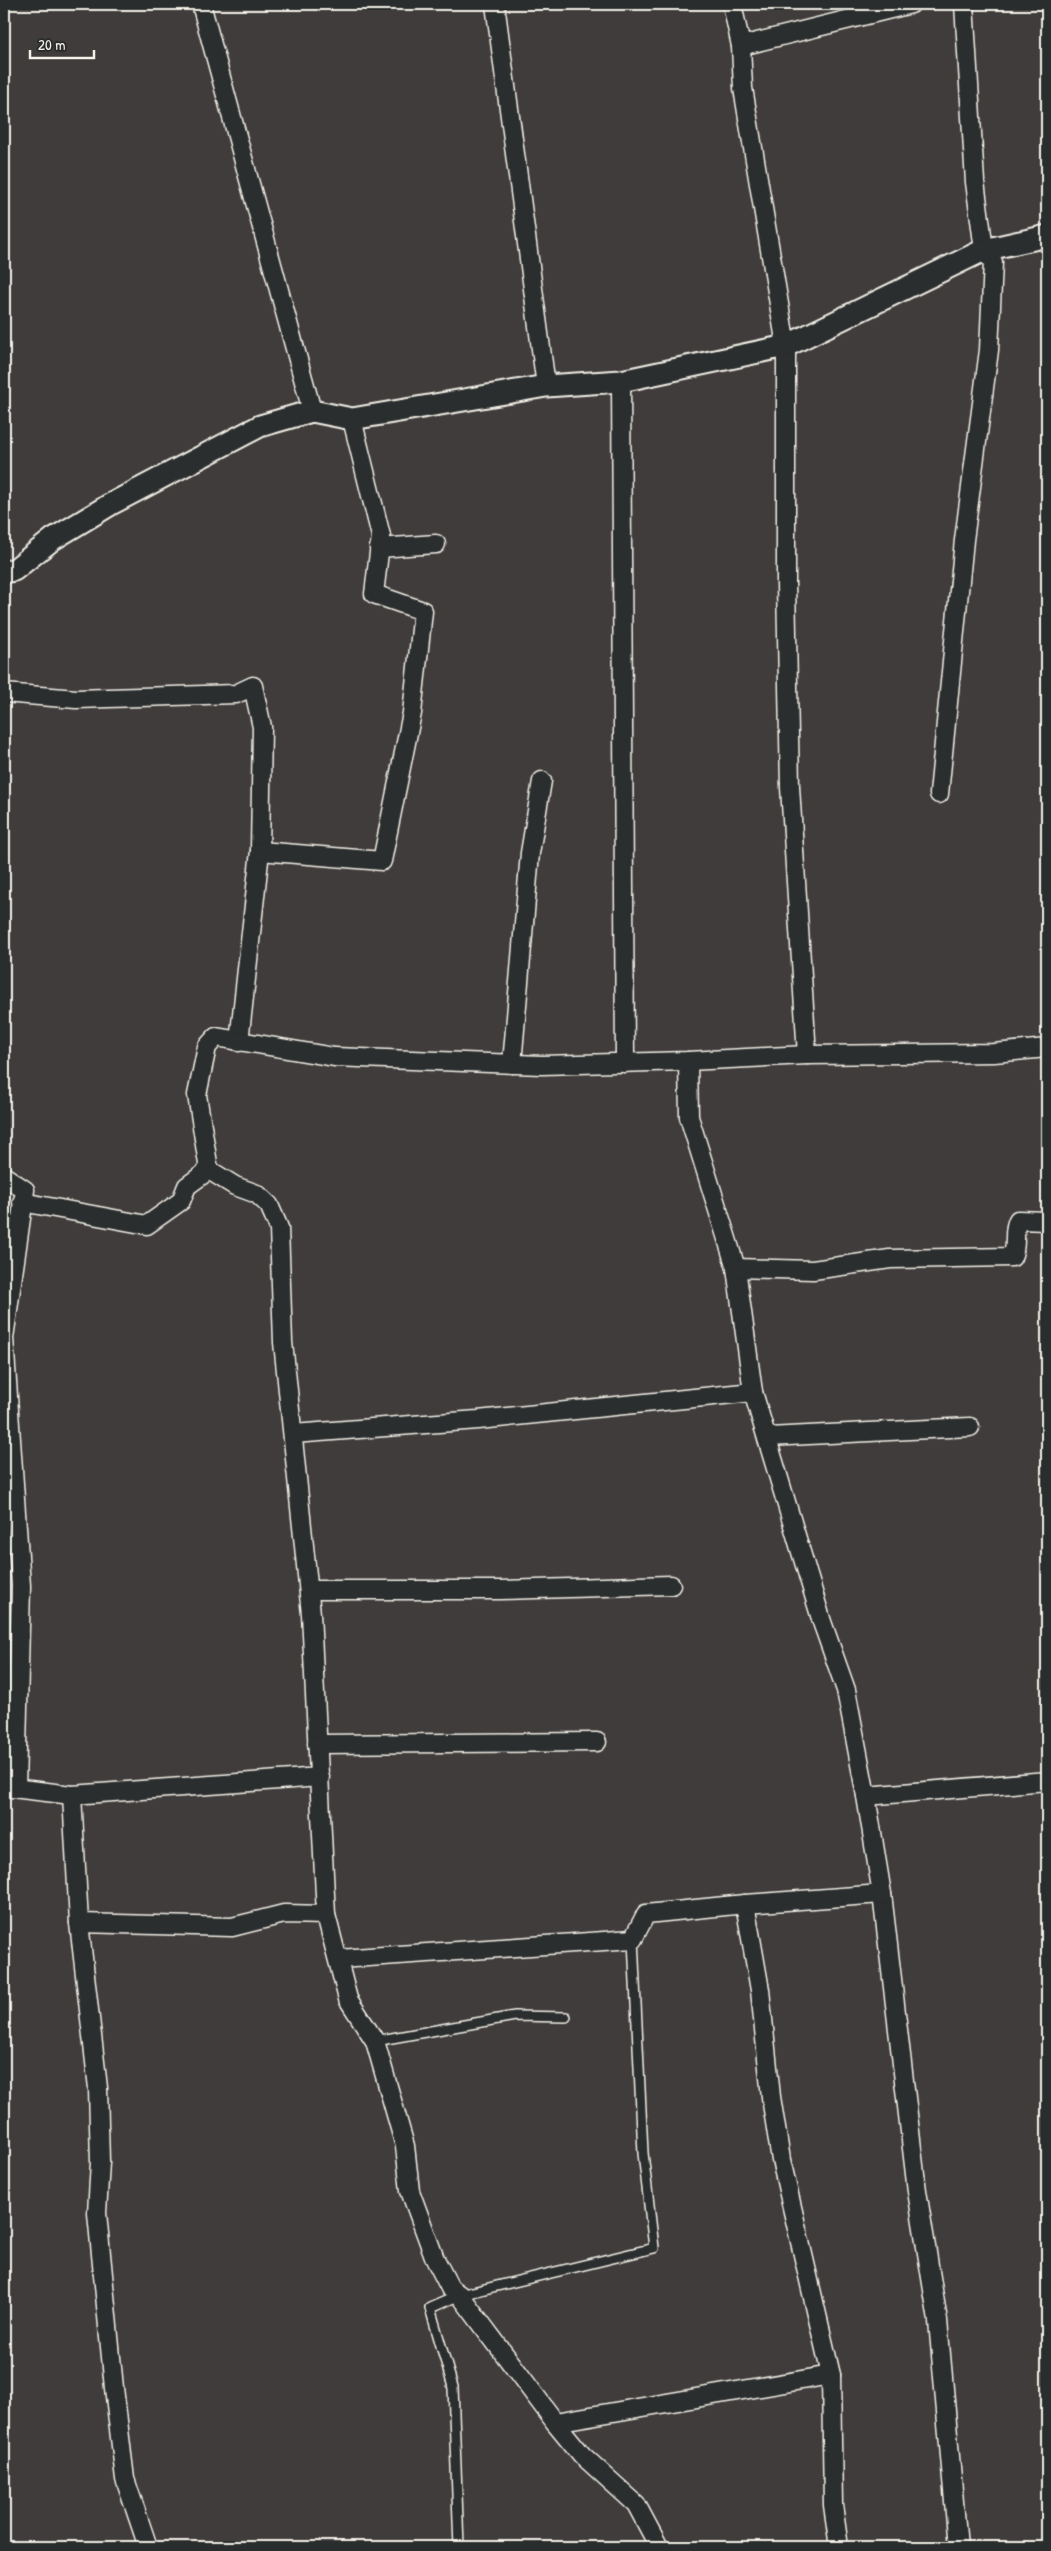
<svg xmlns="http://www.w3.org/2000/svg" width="1051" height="2551" font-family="'Patrick Hand',sans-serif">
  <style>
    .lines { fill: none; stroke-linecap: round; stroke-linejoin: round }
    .service-casing { stroke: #f4f1e8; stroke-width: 12 }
    .minor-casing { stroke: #f4f1e8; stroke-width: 21 }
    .tertiary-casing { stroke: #f4f1e8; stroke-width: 25 }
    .service { stroke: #2a2d2e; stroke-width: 9 }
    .minor { stroke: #2a2d2e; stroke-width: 18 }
    .tertiary { stroke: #2a2d2e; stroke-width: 21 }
  </style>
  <rect width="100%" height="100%" fill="#403c3c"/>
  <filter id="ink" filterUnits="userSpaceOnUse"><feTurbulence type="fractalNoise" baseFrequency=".02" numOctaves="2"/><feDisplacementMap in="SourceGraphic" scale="10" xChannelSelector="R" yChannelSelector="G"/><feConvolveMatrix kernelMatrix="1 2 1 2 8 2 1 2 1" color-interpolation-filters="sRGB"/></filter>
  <g filter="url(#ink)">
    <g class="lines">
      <g class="service-casing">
        <g id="service">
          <path d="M 375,2041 L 515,2016 L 566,2017"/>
          <path d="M 459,2547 L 453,2387 L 430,2308 L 460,2295 L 654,2248 L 643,2153 L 633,1939"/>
        </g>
      </g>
      <g class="minor-casing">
        <g id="minor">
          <path d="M 201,4 L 312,411"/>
          <path d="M 495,4 L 546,386"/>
          <path d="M 732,4 L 741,46 L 743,88 L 786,346 L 786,583 L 790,787 L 807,1055"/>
          <path d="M 741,46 L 911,4"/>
          <path d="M 621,381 L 625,1063"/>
          <path d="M 379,548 L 436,544"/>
          <path d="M 4,693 L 76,699 L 236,694 L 253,686 L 262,727 L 260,851 L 239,1042"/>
          <path d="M 939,794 L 964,540 L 989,350 L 993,262 L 984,250 L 975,182 L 964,4"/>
          <path d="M 260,851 L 382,861 L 412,713 L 423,611 L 374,594 L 381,536 L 352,419"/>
          <path d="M 688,1061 L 689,1117 L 736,1268 L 753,1392 L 822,1622 L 846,1690 L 866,1796 L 882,1894 L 917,2191 L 938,2321 L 958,2547"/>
          <path d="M 512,1064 L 530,853 L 542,781"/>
          <path d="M 209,1170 L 235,1186 L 257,1194 L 269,1205 L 279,1228 L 283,1342 L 311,1614 L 326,1915 L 348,1999 L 375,2041 L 405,2146 L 410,2191 L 435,2259 L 450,2288 L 460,2295 L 555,2422 L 582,2455 L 636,2504 L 659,2547"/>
          <path d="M 4,1176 L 25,1190 L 4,1338 L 21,1586 L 16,1788"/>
          <path d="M 22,1202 L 147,1225 L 181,1201 L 187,1186 L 209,1170 L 197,1095 L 207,1047 L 216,1037 L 334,1057 L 542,1065 L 688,1061 L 807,1055 L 994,1053 L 1047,1048"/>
          <path d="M 736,1268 L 813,1270 L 890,1259 L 1012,1257 C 1018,1244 1012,1231 1018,1220 L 1047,1221"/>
          <path d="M 293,1434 L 478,1420 L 753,1392"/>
          <path d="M 768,1437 L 970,1427"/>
          <path d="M 309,1590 L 501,1590 L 671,1585"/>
          <path d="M 317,1744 L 597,1742"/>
          <path d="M 4,1787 L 72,1795 L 320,1777"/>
          <path d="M 72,1795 L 79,1923 L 98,2088 L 100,2162 L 97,2213 L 114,2388 L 125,2479 L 148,2547"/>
          <path d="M 866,1796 L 1047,1781"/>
          <path d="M 745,1904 L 760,1990 L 771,2097 L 781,2160 L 831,2375 L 833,2505 L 839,2547"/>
          <path d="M 79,1923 L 232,1927 L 284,1914 L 326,1915"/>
          <path d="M 339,1959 L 633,1939 L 646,1914 L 745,1904 L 882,1894"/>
          <path d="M 555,2422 L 831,2375"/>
        </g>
      </g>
      <g class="tertiary-casing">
        <path id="tertiary" d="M 4,572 L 14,570 L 53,539 L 111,504 L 260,426 L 312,411 L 352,419 L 546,386 L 621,381 L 786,346 L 984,250 L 1047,236"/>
      </g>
      <use href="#service" class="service"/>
      <use href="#minor" class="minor"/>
      <use href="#tertiary" class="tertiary"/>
    </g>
  </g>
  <rect width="1051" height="2551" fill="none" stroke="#2a2d2e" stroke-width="20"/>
  <rect x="10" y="10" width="1031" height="2531" fill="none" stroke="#f4f1e8" stroke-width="2" filter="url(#ink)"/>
  <path d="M30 50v8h64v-8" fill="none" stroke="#f4f1e8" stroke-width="2.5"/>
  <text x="38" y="50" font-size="15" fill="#f4f1e8" stroke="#2a2d2e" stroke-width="4" paint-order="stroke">20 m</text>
</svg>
